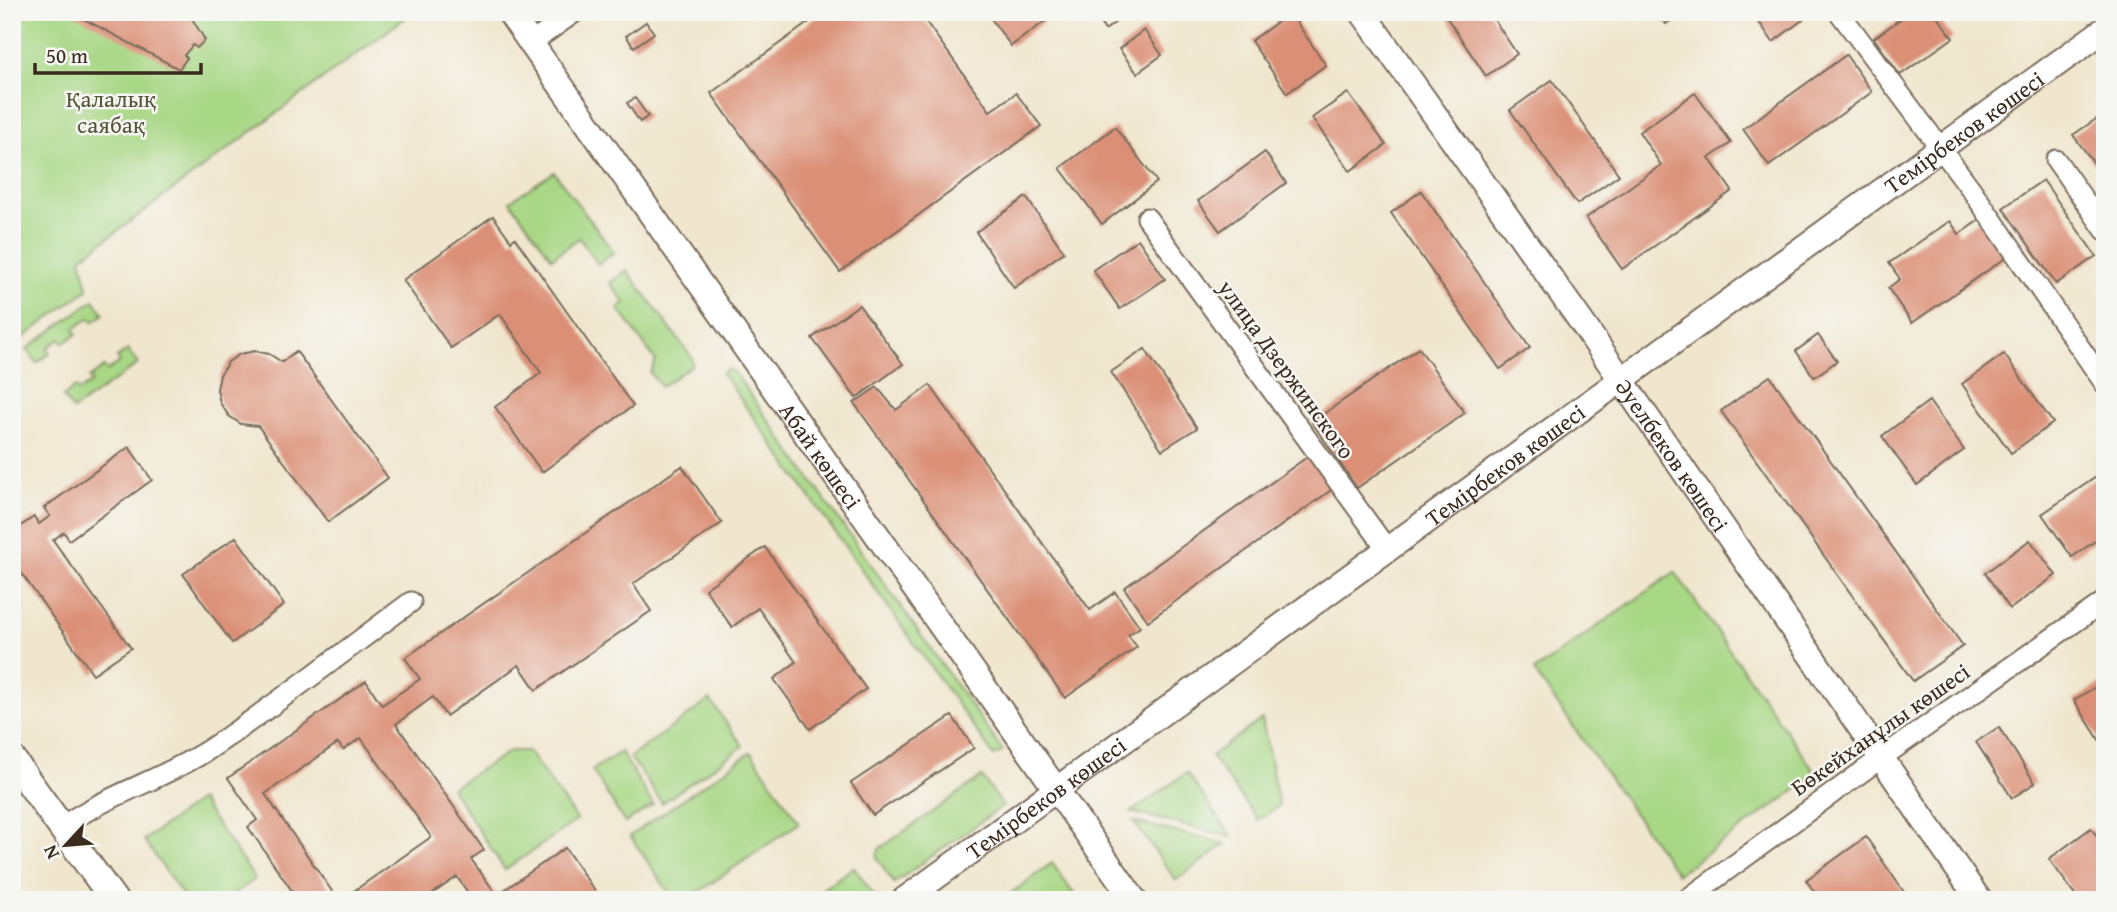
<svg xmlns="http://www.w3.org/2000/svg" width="2117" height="912" font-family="'Gentium Book Plus',serif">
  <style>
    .green { fill: #a8d785; stroke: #728052; stroke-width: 2 }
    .building { fill: #db8f76 }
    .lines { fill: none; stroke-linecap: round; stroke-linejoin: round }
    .minor-casing { stroke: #7a6c5c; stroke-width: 23 }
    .tertiary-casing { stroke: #7a6c5c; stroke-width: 28 }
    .secondary-casing { stroke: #7a6c5c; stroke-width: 30 }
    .minor { stroke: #fff; stroke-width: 19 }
    .tertiary { stroke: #fff; stroke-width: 24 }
    .secondary { stroke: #fff; stroke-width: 26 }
    .labels { text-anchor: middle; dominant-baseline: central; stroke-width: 5; stroke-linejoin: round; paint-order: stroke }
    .park-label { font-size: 23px; fill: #565538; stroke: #f6f6f2 }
    .street-label { font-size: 23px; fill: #3b2a1e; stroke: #f6f6f2 }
  </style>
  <rect width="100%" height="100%" fill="#f6f6f2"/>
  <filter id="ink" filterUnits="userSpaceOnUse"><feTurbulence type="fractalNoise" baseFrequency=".0143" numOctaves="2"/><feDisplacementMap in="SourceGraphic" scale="14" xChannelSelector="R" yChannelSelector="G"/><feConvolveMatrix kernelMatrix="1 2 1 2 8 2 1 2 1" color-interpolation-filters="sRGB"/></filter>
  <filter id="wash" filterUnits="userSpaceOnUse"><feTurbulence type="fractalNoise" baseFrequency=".00686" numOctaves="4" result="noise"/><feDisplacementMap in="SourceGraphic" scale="28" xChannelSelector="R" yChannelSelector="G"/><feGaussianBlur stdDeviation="1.57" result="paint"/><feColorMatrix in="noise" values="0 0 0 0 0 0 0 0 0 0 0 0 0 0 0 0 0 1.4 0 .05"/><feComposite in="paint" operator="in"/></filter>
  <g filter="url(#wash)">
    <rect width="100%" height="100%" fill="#f0e6ce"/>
    <g class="green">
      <path d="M 12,12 L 413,12 L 81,258 L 88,289 L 12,346 Z"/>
      <path d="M 554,172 L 614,252 L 598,264 L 579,238 L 552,258 L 510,201 Z"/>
      <path d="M 627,270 L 692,358 L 692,365 L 661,387 L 650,373 L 656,361 L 618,308 L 625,303 L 610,283 Z"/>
      <path d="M 94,300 L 104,314 L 93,322 L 89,318 L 74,329 L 77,334 L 64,343 L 60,339 L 47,348 L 50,353 L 37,363 L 27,349 Z"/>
      <path d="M 128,350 L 138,364 L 73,410 L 63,397 L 75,387 L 79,391 L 92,382 L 89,378 L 104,367 L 107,371 L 120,362 L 117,358 Z"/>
      <path d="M 728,369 L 735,373 L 1003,751 L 994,756 L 722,373 Z"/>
      <path d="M 1675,572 L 1817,775 L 1677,874 L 1534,671 Z"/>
      <path d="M 710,700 L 743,746 L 662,803 L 630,757 Z"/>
      <path d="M 1262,719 L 1279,806 L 1258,820 L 1211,756 Z"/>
      <path d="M 510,751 L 528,751 L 577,820 L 505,870 L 451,788 Z"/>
      <path d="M 621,752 L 653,805 L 625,823 L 592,770 Z"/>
      <path d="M 751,752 L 799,823 L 687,900 L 674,900 L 630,836 Z"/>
      <path d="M 1187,773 L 1232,837 L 1131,812 Z"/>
      <path d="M 982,777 L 1003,806 L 894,883 L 877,858 L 879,849 Z"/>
      <path d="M 200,800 L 255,879 L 225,900 L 186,900 L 144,840 Z"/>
      <path d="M 1134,822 L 1226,844 L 1176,880 Z"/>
      <path d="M 1052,863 L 1078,900 L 1002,900 Z"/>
      <path d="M 854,867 L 877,900 L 807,900 Z"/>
    </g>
    <g id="blocks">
      <g class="building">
        <path d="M 77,12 L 188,12 L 205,40 L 197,48 L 193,45 L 184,55 L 187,58 L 179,69 L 74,14 Z"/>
        <path d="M 823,12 L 919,12 L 990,111 L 1016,93 L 1041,126 L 840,272 L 711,93 Z"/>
        <path d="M 986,12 L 1054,12 L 1055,14 L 1011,46 Z"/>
        <path d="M 1092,12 L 1129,12 L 1105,30 Z"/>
        <path d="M 1443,12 L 1489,12 L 1517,54 L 1486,76 Z"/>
        <path d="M 1658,12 L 1683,12 L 1666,24 Z"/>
        <path d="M 1752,12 L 1813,12 L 1773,42 Z"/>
        <path d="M 1910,12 L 1934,12 L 1953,38 L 1900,75 L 1874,38 Z"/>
        <path d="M 1290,13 L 1326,65 L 1287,93 L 1251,41 Z"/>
        <path d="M 646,22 L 654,33 L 634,47 L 626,36 Z"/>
        <path d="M 1144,30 L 1162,55 L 1137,73 L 1119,49 Z"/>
        <path d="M 1846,55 L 1872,92 L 1769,166 L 1743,129 Z"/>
        <path d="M 1552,80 L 1619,175 L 1577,204 L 1510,110 Z"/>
        <path d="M 1348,93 L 1386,145 L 1350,171 L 1312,118 Z"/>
        <path d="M 1695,93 L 1731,143 L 1709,158 L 1732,191 L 1622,269 L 1586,218 L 1661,165 L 1639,132 Z"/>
        <path d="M 635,98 L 648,116 L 640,122 L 627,103 Z"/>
        <path d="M 2099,117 L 2105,125 L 2105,172 L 2102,174 L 2073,135 Z"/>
        <path d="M 1115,127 L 1157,182 L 1102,224 L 1060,168 Z"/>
        <path d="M 1265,152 L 1286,183 L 1220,231 L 1198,201 Z"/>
        <path d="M 2043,180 L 2096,256 L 2056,284 L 2003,208 Z"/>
        <path d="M 1421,191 L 1530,348 L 1500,369 L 1391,213 Z"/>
        <path d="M 1026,197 L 1064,252 L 1014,288 L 976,232 Z"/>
        <path d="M 493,216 L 511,241 L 515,238 L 633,406 L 542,472 L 495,407 L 541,373 L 500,314 L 451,348 L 403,280 Z"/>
        <path d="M 1981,219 L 2007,257 L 1912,323 L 1888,288 L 1900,279 L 1889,263 L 1950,221 L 1959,234 Z"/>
        <path d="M 1138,239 L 1165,279 L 1120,309 L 1093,270 Z"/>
        <path d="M 859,305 L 903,364 L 856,398 L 812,338 Z"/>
        <path d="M 1818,335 L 1837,361 L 1814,377 L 1796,351 Z"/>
        <path d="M 1419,348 L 1465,413 L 1357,488 L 1312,422 Z"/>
        <path d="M 1145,349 L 1197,428 L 1162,450 L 1111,372 Z"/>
        <path d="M 255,351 L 269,354 L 282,362 L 296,351 L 388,478 L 328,522 L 258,426 L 241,424 L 229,416 L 220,403 L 217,389 L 220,375 L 228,362 L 240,354 Z"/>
        <path d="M 2004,354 L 2053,423 L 2011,453 L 1962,384 Z"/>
        <path d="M 1770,376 L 1963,646 L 1913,681 L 1721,411 Z"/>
        <path d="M 930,385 L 1090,610 L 1115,592 L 1140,627 L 1128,635 L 1137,647 L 1065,698 L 854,403 L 877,387 L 896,410 Z"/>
        <path d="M 1929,401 L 1964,450 L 1917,485 L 1882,436 Z"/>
        <path d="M 129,447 L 152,480 L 69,540 L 64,532 L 53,540 L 131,648 L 93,674 L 12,560 L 12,532 L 34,517 L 39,524 L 50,516 L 44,508 Z"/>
        <path d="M 1310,455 L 1334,488 L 1148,621 L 1124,588 Z"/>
        <path d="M 682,466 L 722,523 L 633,584 L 651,611 L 536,690 L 519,665 L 446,716 L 433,697 L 396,724 L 484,850 L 471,859 L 497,895 L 565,848 L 601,900 L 473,900 L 457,877 L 423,900 L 341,900 L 431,837 L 361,738 L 343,750 L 338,743 L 265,794 L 338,900 L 313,900 L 307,892 L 297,898 L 248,827 L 257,820 L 228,778 L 366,681 L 382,705 L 420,679 L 405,658 Z"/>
        <path d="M 2105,471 L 2105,534 L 2072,557 L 2042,514 Z"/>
        <path d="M 236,537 L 284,605 L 232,643 L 183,574 Z"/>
        <path d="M 2030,540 L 2056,575 L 2010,609 L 1985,573 Z"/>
        <path d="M 765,547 L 866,689 L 810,729 L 774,679 L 796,662 L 758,608 L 732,627 L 705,589 Z"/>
        <path d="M 2105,681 L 2105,749 L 2074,700 Z"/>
        <path d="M 952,716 L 974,748 L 873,815 L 851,783 Z"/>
        <path d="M 1999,727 L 2035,783 L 2012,798 L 1976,742 Z"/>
        <path d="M 2091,828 L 2105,847 L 2105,900 L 2079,900 L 2049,859 Z"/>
        <path d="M 1866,837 L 1906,895 L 1899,900 L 1820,900 L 1806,880 Z"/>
      </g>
    </g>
  </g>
  <g filter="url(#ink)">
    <use href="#blocks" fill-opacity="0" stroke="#7a6c5c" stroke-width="2"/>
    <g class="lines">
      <g class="minor-casing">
        <g id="minor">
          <path d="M 1839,12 L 1971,189 L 2105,384"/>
          <path d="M 531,43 L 575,12"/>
          <path d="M 2056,160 L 2105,230"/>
          <path d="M 1147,218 L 1387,549"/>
          <path d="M 61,827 C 107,795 161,780 208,750 C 278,704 344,651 411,602"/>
          <path d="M 1686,900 L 1881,758 L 2105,601"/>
        </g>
      </g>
      <g class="tertiary-casing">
        <g id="tertiary">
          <path id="s1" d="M 509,12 L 1134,900"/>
          <path id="s2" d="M 1362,12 L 1585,327 L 1979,900"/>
          <path id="s3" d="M 904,900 L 2105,29"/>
        </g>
      </g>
      <g class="secondary-casing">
        <path id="secondary" d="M 12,759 L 114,900"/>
      </g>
      <use href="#minor" class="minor"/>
      <use href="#tertiary" class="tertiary"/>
      <use href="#secondary" class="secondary"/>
    </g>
  </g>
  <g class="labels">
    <g class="park-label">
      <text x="111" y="98">Қалалық<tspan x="111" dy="26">саябақ</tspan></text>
    </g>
    <g class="street-label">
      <text stroke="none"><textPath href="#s3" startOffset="1309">Темірбеков көшесі</textPath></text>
      <text transform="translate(1287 369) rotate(54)">улица Дзержинского</text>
      <text stroke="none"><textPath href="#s1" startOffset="542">Абай көшесі</textPath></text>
      <text stroke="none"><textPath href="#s2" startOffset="541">Әуелбеков көшесі</textPath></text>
      <text stroke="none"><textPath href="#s3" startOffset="742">Темірбеков көшесі</textPath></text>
      <text transform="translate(1880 729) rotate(-35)">Бөкейханұлы көшесі</text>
      <text stroke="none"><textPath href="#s3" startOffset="175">Темірбеков көшесі</textPath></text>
    </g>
  </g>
  <rect width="2117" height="912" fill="none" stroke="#f6f6f2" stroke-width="42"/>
  <g transform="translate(66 845) rotate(244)" stroke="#f6f6f2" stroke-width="5" paint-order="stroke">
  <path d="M0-5L12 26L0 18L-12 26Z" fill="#3b2a1e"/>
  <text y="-10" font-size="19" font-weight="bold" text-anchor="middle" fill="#3b2a1e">N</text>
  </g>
  <path d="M35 63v10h166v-10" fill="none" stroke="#3b2a1e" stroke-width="3.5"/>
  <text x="46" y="63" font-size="21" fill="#3b2a1e" stroke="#f6f6f2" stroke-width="5" paint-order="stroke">50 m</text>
</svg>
